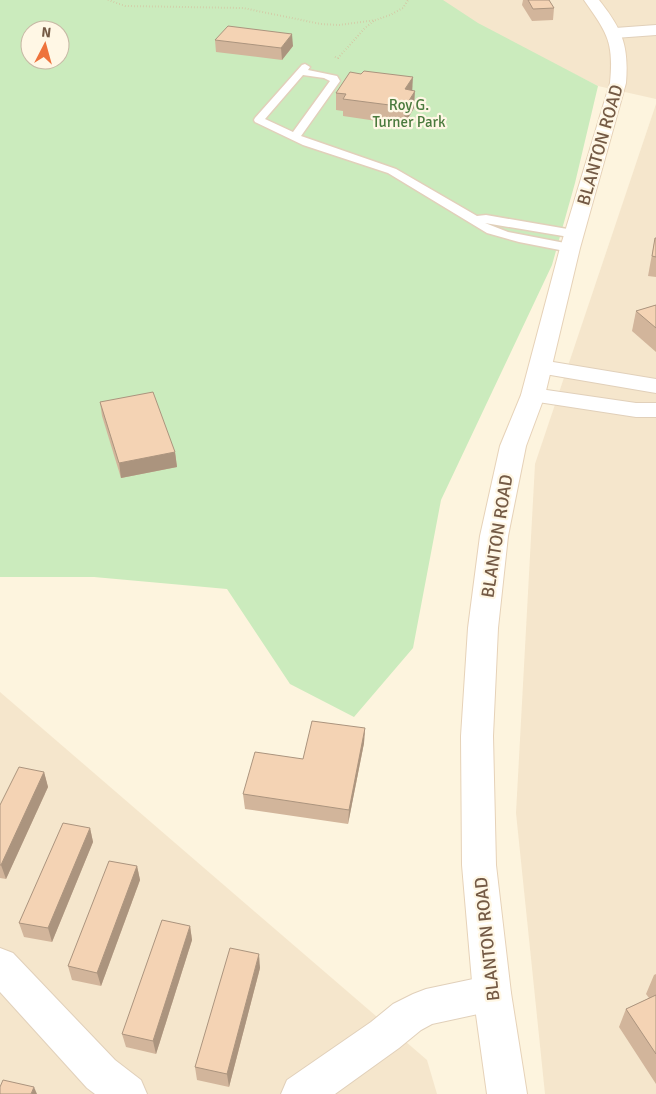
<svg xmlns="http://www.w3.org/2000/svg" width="656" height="1094" font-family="Signika,sans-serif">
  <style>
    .residential { fill: #f5e6cc }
    .green { fill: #cbebbd; fill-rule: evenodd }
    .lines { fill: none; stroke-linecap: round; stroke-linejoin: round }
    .lane-casing { stroke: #e1d0ba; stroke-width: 3 }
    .street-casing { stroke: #e1d0ba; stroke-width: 2 }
    .secondary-casing { stroke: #e6d2b8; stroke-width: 2 }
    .path { stroke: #d8b698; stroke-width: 2; stroke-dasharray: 0.5 2.5; stroke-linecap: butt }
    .lane { fill: #fff; fill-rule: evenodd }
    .street { fill: #fff; fill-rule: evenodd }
    .secondary { fill: #fff; fill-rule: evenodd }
    .wall { fill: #d2b59b }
    .shaded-wall { fill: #ab947e }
    .building { fill: #f4d3b4; stroke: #ab947e }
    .labels { text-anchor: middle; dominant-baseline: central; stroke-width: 4.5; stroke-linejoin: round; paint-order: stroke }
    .far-park-label { font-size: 15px; fill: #4a7a3d; stroke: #fff7e5 }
    .street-label { font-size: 18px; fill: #745a45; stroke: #fff7e5 }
  </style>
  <rect width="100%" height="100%" fill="#fdf4de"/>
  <g class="residential">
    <path d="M 426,0 L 656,0 L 656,99 L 598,86 Z"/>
    <path d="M 656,104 L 656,1094 L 545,1094 L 516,813 L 535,464 Z"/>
    <path d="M 0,692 L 427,1060 L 437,1094 L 0,1094 Z"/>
  </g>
  <path class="green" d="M 0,0 L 443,0 L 478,23 L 598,86 L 575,183 L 552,265 L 441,500 L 413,648 L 354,717 L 290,684 L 227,589 L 94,577 L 0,577 ZM 30,30 L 60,30 L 60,60 L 30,60 Z"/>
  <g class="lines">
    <g class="lane-casing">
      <path id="lane" d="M 305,64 L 310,67 L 308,70 L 337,76 L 340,81 L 301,136 L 396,169 L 477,216 L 486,215 L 579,231 L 581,234 L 575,238 L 485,223 L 508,232 L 570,244 L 576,248 L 570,252 L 519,242 L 487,233 L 388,173 L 303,145 L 255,122 L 254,120 L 255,118 L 302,65 ZM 303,75 L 324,78 L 330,81 L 293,132 L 265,119 Z"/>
    </g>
    <g class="street-casing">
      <g id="street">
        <path d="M 656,25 L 656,35 L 615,38 L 609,36 L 607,33 L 609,30 L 615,28 Z"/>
        <path d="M 541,360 L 656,379 L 656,393 L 533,372 L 529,367 L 533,362 Z"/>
        <path d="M 533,388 L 636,403 L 656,403 L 656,417 L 636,417 L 525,400 L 521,395 L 525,390 Z"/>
        <path d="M 0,948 L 13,953 L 115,1060 L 141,1080 L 147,1094 L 95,1094 L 87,1088 L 0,992 Z"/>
        <path d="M 492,975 L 505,980 L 511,993 L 505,1006 L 492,1011 L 432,1024 L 421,1030 L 399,1048 L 335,1094 L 281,1094 L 287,1080 L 371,1022 L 393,1004 L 413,994 L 426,989 Z"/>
      </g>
    </g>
    <g class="secondary-casing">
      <path id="secondary" d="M 584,0 L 599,0 C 622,29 629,45 626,83 L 580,248 L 545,395 L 526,446 L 508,536 L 498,628 L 493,736 L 496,865 L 511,993 L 527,1094 L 487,1094 L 473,993 L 462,865 L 461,736 L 468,628 L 480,536 L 500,446 L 521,395 L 560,248 L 610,83 C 614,41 607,33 584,0 Z"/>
    </g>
    <g class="path">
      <path d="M 108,0 L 125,6 L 243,8 L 321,24 L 339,25 L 376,20 L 390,15 L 403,8 L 408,0"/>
      <path d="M 335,57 L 338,58 L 365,28 L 375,20"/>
    </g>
    <use href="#lane" class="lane"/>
    <use href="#street" class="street"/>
    <use href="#secondary" class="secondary"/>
  </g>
  <g class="wall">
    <path d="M 523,0 L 549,0 L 554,8 L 553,20 L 532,21 L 522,5 Z"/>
    <path d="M 215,40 L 293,46 L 282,60 L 216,52 Z"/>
    <path d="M 361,74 L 412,90 L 414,108 L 404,125 L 343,116 L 343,111 L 336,110 L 336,93 Z"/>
    <path d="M 655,238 L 656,238 L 656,277 L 648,276 Z"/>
    <path d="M 656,305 L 656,352 L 632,331 L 636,311 Z"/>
    <path d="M 100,402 L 175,452 L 177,467 L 121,478 L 102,416 Z"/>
    <path d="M 365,728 L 364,743 L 348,824 L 245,809 L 243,794 L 303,759 Z"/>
    <path d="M 44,772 L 48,787 L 6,879 L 0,878 L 0,805 Z"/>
    <path d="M 90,828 L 93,842 L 52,942 L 24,937 L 19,923 Z"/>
    <path d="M 137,866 L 140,880 L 101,986 L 72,980 L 68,966 Z"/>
    <path d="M 190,926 L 192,940 L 156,1054 L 126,1047 L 122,1034 Z"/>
    <path d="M 260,968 L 229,1087 L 197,1080 L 195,1067 Z"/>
    <path d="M 656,974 L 656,1084 L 619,1027 L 626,1009 L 649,998 L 646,994 L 654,975 Z"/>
  </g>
  <g class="shaded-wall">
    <path d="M 292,34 L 293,46 L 282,60 L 281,48 Z"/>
    <path d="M 413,77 L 412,94 L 405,89 Z"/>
    <path d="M 415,91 L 414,108 L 404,125 L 405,107 Z"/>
    <path d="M 175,452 L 177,467 L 121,478 L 119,463 Z"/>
    <path d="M 365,728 L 364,743 L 348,824 L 349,810 Z"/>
    <path d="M 44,772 L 48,787 L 6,879 L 1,865 Z"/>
    <path d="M 90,828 L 93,842 L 52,942 L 48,928 Z"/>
    <path d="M 137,866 L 140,880 L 101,986 L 97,973 Z"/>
    <path d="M 190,926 L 192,940 L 156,1054 L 153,1041 Z"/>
    <path d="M 259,954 L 260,968 L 229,1087 L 227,1074 Z"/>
    <path d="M 34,1087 L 37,1094 L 31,1094 Z"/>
  </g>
  <g class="building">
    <path d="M 528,0 L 549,0 L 554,8 L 533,9 Z"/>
    <path d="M 228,26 L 292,34 L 281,48 L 215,40 Z"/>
    <path d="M 364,71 L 413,77 L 405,89 L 415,91 L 405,107 L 343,99 L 346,94 L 336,93 L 350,72 L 361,74 Z"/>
    <path d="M 655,238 L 656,238 L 656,257 L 652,256 Z"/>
    <path d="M 656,305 L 656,328 L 636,311 Z"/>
    <path d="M 153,392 L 175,452 L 119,463 L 100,402 Z"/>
    <path d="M 312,721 L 365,728 L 349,810 L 243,794 L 255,752 L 303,759 Z"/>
    <path d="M 19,767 L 44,772 L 1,865 L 0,865 L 0,805 Z"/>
    <path d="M 63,823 L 90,828 L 48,928 L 19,923 Z"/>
    <path d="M 109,861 L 137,866 L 97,973 L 68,966 Z"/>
    <path d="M 162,920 L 190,926 L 153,1041 L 122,1034 Z"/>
    <path d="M 230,948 L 259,954 L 227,1074 L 195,1067 Z"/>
    <path d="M 656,995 L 656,1054 L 626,1009 Z"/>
    <path d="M 3,1080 L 34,1087 L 31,1094 L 0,1094 L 0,1087 Z"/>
  </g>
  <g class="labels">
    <g class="far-park-label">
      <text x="409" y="105">Roy G.<tspan x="409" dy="17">Turner Park</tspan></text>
    </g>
    <g class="street-label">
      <text transform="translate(600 145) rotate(-74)">BLANTON ROAD</text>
      <text transform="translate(497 536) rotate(-81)">BLANTON ROAD</text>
      <text transform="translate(487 939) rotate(-96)">BLANTON ROAD</text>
    </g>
  </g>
  <g transform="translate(45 45) rotate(6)"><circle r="24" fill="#fff7e5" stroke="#c7b8a5"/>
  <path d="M0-4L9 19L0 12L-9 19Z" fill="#ee733c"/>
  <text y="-8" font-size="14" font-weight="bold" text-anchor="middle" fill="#745a45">N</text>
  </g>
</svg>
